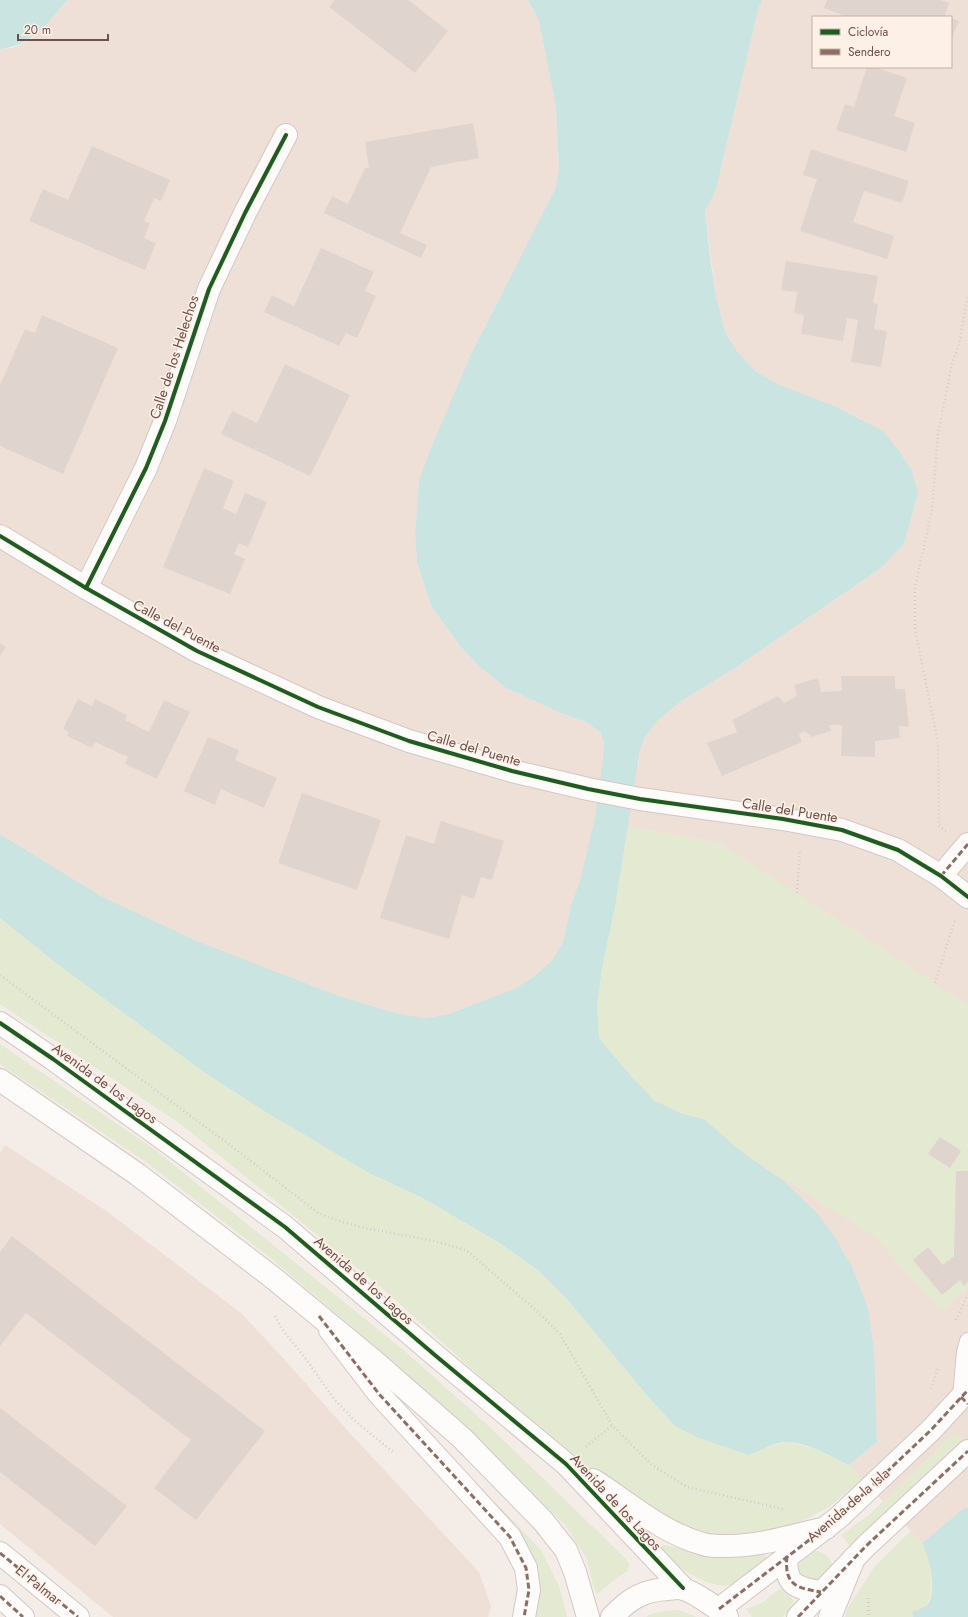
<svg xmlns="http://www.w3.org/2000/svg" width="968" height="1617" font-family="Jost,sans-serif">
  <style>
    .residential { fill: #efe0d7; fill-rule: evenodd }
    .green { fill: #e4e9d2 }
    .water { fill: #cae4e1 }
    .building { fill: #e0d4cf }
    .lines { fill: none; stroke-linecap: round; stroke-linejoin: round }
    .service-casing { stroke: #d2c8c4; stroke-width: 18 }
    .minor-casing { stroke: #d2c8c4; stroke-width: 24 }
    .tertiary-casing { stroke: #d2c8c4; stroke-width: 24 }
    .path { stroke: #d5ccca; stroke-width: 2.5; stroke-dasharray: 1 3; stroke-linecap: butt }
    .service { stroke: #fdfcfb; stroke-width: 16 }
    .minor { stroke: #fdfcfb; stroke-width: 22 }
    .tertiary { stroke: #fdfcfb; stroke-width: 22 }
    .quiet { stroke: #8d6e63; stroke-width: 3; stroke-dasharray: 6 3; stroke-linecap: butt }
    .cycleway-casing { stroke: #fdf0e7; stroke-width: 6 }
    .cycleway { stroke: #1b5e20; stroke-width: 4 }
    .labels { text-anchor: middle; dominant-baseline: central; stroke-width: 3; stroke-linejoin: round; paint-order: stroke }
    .street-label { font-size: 14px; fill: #6f504a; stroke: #fdf0e7 }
  </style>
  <rect width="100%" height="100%" fill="#f4ece7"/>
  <g class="residential">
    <path d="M 67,0 L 528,0 L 539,21 L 556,107 L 559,169 L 555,189 L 471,354 L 419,480 L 415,534 L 417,562 L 431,606 L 460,646 L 479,666 L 506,688 L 563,714 L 586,722 L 600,732 L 604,743 L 638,767 L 640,750 L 645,737 L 659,719 L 683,700 L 735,668 L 881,568 L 904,544 L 918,494 L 861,419 L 835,406 L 780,385 L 755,371 L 737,351 L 725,332 L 716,296 L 705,212 L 716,190 L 758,10 L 762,0 L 968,0 L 968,1508 L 965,1507 L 922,1543 L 849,1465 L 877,1442 L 875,1404 L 742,1152 L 581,877 L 571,905 L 563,942 L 553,959 L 536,975 L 516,988 L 486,1000 L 449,1014 L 425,1018 L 396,1013 L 339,996 L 197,941 L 101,896 L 0,834 L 0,49 L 13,48 L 32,39 L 47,24 ZM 813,17 L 951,17 L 951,67 L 813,67 Z"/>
    <path d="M 5,1145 L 105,1210 L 241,1313 L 283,1358 L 347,1430 L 479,1572 L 491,1606 L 488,1617 L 113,1617 L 0,1524 L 0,1153 Z"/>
  </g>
  <g class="green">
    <path d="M 628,826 L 719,842 L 968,1005 L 968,1287 L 941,1312 L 875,1237 L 742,1152 L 704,1119 L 683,1114 L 655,1101 L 631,1076 L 599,1038 L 597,1007 L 602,969 L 615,906 Z"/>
    <path d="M 0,918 L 56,963 L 369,1173 L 421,1197 L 498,1242 L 539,1271 L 566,1298 L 644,1392 L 727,1447 L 749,1455 L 764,1448 L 787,1442 L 814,1448 L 849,1465 L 862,1479 L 828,1508 L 792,1526 L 758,1534 L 719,1537 L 687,1530 L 642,1504 L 586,1465 L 495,1390 L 381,1287 L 182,1125 L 0,1004 Z"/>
    <path d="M 0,1044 L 154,1149 L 406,1352 L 494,1431 L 623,1556 L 629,1563 L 628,1571 L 618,1577 L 597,1594 L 594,1588 L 587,1559 L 565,1525 L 483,1444 L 395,1364 L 272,1259 L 146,1162 L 0,1064 Z"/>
    <path d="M 956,1434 L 963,1436 L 963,1441 L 959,1447 L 876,1520 L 852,1548 L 841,1535 L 870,1514 L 949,1438 Z"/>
    <path d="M 476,1486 L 501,1508 L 541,1550 L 559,1586 L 567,1617 L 533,1617 L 536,1606 Z"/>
    <path d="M 911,1531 C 916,1537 923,1543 926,1550 C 930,1562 936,1596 926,1605 C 923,1608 917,1610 912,1612 L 913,1617 L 845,1617 L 847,1609 L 875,1566 Z"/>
    <path d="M 664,1545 L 721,1557 L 763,1554 L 767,1557 L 768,1561 C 761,1567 746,1580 739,1583 C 713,1594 677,1567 660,1551 L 660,1547 Z"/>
    <path d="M 813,1551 C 824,1551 831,1557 833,1568 L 825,1583 L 800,1576 C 796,1563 803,1559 813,1551 Z"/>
    <path d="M 783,1589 L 793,1600 L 793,1604 L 783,1617 L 752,1617 L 746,1609 L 762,1603 L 778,1590 Z"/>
    <path d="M 678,1610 L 697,1617 L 646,1617 C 654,1611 668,1611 678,1610 Z"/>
  </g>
  <g class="water">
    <path d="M 0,0 L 67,0 C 47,24 33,45 0,49 Z"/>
    <path d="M 528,0 L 762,0 L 758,10 L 716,190 L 705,212 L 711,264 L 716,296 L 725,332 L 737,351 L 755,371 L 780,385 L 835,406 L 883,431 L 899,451 L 912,471 L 918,494 L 904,544 L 881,568 L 735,668 L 683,700 L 659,719 L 645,737 L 640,750 L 615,906 L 602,969 L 597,1007 L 599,1038 L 631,1076 L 655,1101 L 683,1114 L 704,1119 L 742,1152 L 785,1182 L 818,1214 L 834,1236 L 852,1267 L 868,1308 L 874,1350 L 877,1442 L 849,1465 C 830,1456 809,1443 788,1442 C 775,1442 760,1450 749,1455 L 699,1438 L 675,1426 L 644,1392 L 566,1298 L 539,1271 L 498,1242 L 421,1197 L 369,1173 L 261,1109 L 204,1072 L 56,963 L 0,918 L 0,834 L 101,896 L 197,941 L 339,996 L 396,1013 L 425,1018 L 449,1014 L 516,988 L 536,975 L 553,959 L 563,942 L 571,905 L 581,877 L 595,818 L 603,759 L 604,743 L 600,732 L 586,722 L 563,714 L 506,688 L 479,666 L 460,646 L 431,606 L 417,562 L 415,534 L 419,480 L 431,448 L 471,354 L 555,189 L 559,169 L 556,107 L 539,21 Z"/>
    <path d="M 965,1507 L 968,1508 L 968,1617 L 913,1617 L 912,1612 C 916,1610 923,1608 927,1605 C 938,1594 929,1555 922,1543 Z"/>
  </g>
  <g class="building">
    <path d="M 335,0 L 408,0 L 448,31 L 415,73 L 329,7 Z"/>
    <path d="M 827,0 L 941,0 L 949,3 L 945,16 L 948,17 L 848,17 L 824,8 Z"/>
    <path d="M 951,18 L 959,21 L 951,40 Z"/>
    <path d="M 867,67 L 874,67 L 907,78 L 894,116 L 915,123 L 906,152 L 836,130 L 845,104 L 854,107 Z"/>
    <path d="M 473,123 L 479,158 L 431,167 L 400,233 L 427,245 L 421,258 L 324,213 L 332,196 L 348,204 L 365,168 L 369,168 L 365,142 Z"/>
    <path d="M 92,146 L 170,180 L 161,201 L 154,198 L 144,221 L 150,223 L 144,238 L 156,243 L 145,270 L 29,221 L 43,189 L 68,200 Z"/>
    <path d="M 811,149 L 909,181 L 902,203 L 864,191 L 853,222 L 894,236 L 887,259 L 800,231 L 817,179 L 803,175 Z"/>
    <path d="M 321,248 L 374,272 L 365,291 L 376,296 L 357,338 L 346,333 L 339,346 L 264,312 L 272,295 L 294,306 Z"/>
    <path d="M 786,261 L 878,276 L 873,303 L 878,304 L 874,329 L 887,331 L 881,367 L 851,362 L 858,320 L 847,318 L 843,341 L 801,334 L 804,315 L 794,313 L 797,292 L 781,290 Z"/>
    <path d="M 42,315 L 118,348 L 63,474 L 0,446 L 0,385 L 25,329 L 35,333 Z"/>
    <path d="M 285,364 L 350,395 L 310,476 L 221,434 L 232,411 L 257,423 Z"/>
    <path d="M 204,468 L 234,481 L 223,508 L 236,514 L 245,493 L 267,502 L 248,547 L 239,543 L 234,554 L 245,559 L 230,594 L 163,567 Z"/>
    <path d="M 0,643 L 6,647 L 0,656 Z"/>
    <path d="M 841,676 L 895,676 L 895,689 L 905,689 L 909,727 L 899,726 L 900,738 L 875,741 L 875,757 L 841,756 L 842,725 L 829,725 L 831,731 L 811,737 L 805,731 L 799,734 L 802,742 L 722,776 L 707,743 L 737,732 L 732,720 L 778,696 L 784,703 L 797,696 L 794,685 L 818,678 L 821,692 L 842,691 Z"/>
    <path d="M 78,699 L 92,706 L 95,699 L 127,715 L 125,720 L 149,732 L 164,700 L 190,712 L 157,779 L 125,764 L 128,757 L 95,742 L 92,748 L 67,736 L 69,732 L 63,729 Z"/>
    <path d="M 208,737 L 239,750 L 235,760 L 277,778 L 264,808 L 221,789 L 215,805 L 184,791 Z"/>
    <path d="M 302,793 L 381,820 L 357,890 L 278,863 Z"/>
    <path d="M 441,821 L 504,841 L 492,880 L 481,877 L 474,899 L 462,895 L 449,939 L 380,918 L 406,835 L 434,844 Z"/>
    <path d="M 940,1137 L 961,1151 L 950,1168 L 928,1154 Z"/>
    <path d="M 956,1171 L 968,1171 L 968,1282 L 964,1286 L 960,1280 L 942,1295 L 913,1260 L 928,1247 L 943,1265 L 954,1256 Z"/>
    <path d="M 12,1236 L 265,1431 L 196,1520 L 154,1488 L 191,1440 L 26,1313 L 0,1346 L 0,1252 Z"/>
    <path d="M 0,1408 L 127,1506 L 95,1546 L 0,1472 Z"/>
  </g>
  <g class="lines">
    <g class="service-casing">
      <path id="service" d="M 961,1397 L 965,1352 L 968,1341"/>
    </g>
    <g class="minor-casing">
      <g id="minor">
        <path d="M 0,536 L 86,588 L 197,651 L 318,707 L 409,741 L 512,771 L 588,789 L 640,799 L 783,819 L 842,830 L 898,850 L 941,876 L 968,897"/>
        <path d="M 86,588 L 146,468 L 165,421 L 209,289 L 245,213 L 286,135"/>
        <path d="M 941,876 L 968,844"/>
        <path d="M 330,1330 L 379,1394 L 510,1537 L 526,1568 L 529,1590 L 524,1617"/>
        <path d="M 0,1553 L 78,1617"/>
        <path d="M 787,1556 C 784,1585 796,1588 821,1592"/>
        <path d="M 0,1596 L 23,1617"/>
        <path d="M 719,1609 L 838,1518 L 931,1430 L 968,1390"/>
        <path d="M 798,1617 L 866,1546 L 968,1451"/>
      </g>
    </g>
    <g class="tertiary-casing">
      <g id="tertiary">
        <path d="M 0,1023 L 53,1059 L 285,1227 L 436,1356 L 566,1464 L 683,1588"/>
        <path d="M 0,1080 L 137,1174 L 272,1277 L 374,1361 L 462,1438 L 543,1521 L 566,1550 L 575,1572 L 588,1617"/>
        <path d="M 593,1480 C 628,1502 662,1533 703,1544 C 709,1546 715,1546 721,1546 C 757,1547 791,1536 826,1528"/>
        <path d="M 612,1617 C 629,1599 643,1590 668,1589 C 672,1589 679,1587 683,1589 C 694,1592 719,1609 727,1617"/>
        <path d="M 830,1617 L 854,1558"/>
      </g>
    </g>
    <g class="path">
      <path d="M 946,831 L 939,826 L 938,743 L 915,629 L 915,587 L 932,510 L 938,434 L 952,364 L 959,344 L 968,295"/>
      <path d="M 797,893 L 800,849"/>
      <path d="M 0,975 L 234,1148 L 318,1213 L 339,1221 L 365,1228 L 434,1241 L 466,1250 L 538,1312 L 560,1334 L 612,1425 L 652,1465 L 687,1487 L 783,1509"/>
      <path d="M 935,983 L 954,922 L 955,921"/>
      <path d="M 275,1316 L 282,1329 L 306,1359 L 334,1399 L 354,1420 L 394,1453"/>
      <path d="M 956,1320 L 968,1294"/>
      <path d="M 931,1389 L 938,1368"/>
      <path d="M 586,1447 L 612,1425"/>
      <path d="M 868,1598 L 869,1617"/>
    </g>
    <use href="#service" class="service"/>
    <use href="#minor" class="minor"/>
    <use href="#tertiary" class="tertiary"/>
    <g class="quiet">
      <path d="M 941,876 L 968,844"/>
      <path d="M 319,1316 L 379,1394 L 510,1537 L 526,1568 L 529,1590 L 524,1617"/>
      <path d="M 961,1397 L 968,1404"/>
      <path d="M 0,1553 L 78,1617"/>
      <path d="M 787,1556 C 784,1585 796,1588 821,1592"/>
      <path d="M 0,1596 L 23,1617"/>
      <path d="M 719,1609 L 838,1518 L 931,1430 L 968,1390"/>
      <path d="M 798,1617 L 866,1546 L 968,1451"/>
    </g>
    <g class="cycleway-casing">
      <g id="cycleway">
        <path d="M 0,536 L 86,588 L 197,651 L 318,707 L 409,741 L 512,771 L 588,789 L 640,799 L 783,819 L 842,830 L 898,850 L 941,876 L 968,897"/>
        <path d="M 86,588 L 146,468 L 165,421 L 209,289 L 245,213 L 286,135"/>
        <path d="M 0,1023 L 53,1059 L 285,1227 L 436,1356 L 566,1464 L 683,1588"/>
      </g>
    </g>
    <use href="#cycleway" class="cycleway"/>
  </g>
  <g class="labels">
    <g class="street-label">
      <text transform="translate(174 357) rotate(-72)">Calle de los Helechos</text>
      <text transform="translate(177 626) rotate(28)">Calle del Puente</text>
      <text transform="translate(474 748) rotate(16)">Calle del Puente</text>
      <text transform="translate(790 810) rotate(9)">Calle del Puente</text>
      <text transform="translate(105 1083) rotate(36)">Avenida de los Lagos</text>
      <text transform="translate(364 1280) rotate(41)">Avenida de los Lagos</text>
      <text transform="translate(616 1502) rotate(47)">Avenida de los Lagos</text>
      <text transform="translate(848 1505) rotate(-41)">Avenida de la Isla</text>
      <text transform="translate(39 1585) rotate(39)">El Palmar</text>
    </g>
  </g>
  <rect x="812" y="16" width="140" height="52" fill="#fdf0e7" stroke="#c4b0a8"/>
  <rect x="820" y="29" width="20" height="6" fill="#1b5e20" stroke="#c4b0a8"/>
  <text x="848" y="36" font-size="12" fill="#6f504a">Ciclovía</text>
  <rect x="820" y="49" width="20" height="6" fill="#8d6e63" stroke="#c4b0a8"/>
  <text x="848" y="56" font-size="12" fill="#6f504a">Sendero</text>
  <path d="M18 34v6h90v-6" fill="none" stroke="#6f504a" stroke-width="2"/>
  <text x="24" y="34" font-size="12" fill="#6f504a" stroke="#fdf0e7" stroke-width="3" paint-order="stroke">20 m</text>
</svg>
